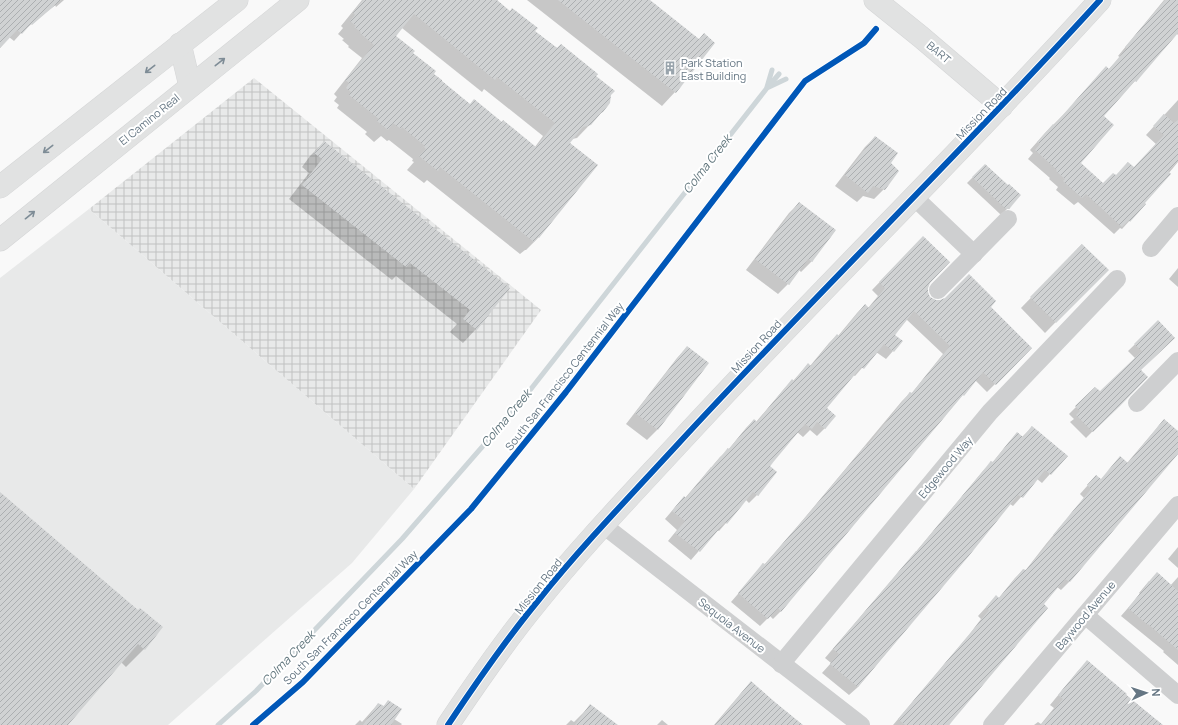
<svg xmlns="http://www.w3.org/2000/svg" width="1178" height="725" font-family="Manrope,sans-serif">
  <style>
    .built { fill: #e8e9e9 }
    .industrial { fill: url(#industrial-grid) }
    .shadow { fill: #0003; fill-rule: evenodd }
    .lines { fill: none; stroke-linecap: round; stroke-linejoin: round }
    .stream { stroke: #ced6d9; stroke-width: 5 }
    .building { fill: url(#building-hatch); fill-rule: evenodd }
    .secondary-casing { stroke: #d5d6d7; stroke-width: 23 }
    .primary-casing { stroke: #d5d6d7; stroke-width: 23 }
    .street { stroke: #cecfd0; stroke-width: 18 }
    .secondary { stroke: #e1e2e2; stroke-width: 22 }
    .primary { stroke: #e1e2e2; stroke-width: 22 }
    .cycleway-casing { stroke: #fff; stroke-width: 8 }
    .cycleway { stroke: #0057b8; stroke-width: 6 }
    .oneway { stroke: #7e8c96 }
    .labels { text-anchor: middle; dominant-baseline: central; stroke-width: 4; stroke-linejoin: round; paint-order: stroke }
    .street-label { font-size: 11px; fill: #657683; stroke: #fff }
    .poi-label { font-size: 11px; fill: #657683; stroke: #fff; text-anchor: start }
    .water-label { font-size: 12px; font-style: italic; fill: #60757c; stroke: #fff }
  </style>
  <defs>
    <pattern id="industrial-grid" width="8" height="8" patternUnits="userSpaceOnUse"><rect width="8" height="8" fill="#e8e9e9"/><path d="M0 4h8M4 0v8" fill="none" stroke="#c0c1c2"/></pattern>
    <pattern id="building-hatch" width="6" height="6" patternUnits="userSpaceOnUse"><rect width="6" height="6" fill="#d0d2d3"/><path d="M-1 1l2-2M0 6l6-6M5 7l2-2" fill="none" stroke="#acafb1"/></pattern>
  </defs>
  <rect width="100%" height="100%" fill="#f9f9f9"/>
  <path class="built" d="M 89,209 L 414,489 L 352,563 L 168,725 L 0,725 L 0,278 Z"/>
  <path class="industrial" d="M 254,78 L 541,310 L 414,489 L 89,209 Z"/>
  <g class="shadow">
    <path d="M 1,0 L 64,0 L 56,7 L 55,5 L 23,31 L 14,41 L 9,37 L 0,46 L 0,2 Z"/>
    <path d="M 362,0 L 495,0 L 534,31 L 595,76 L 610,95 L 603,111 L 577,138 L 572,139 L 569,143 L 596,165 L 538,238 L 526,250 L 525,250 L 520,254 L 427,180 L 424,183 L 407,170 L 414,162 L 412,161 L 413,159 L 389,140 L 387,141 L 381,136 L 374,142 L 365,134 L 367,132 L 337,108 L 339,105 L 334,101 L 337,97 L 334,94 L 362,58 L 348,47 L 349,46 L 342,40 L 344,39 L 338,34 L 343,28 L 341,26 ZM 402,28 L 482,92 L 484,89 L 543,136 L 535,147 L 470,105 L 433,74 L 395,36 Z"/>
    <path d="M 527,0 L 648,0 L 699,40 L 714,43 L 675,92 L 662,106 Z"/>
    <path d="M 1164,0 L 1178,0 L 1178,35 L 1176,33 L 1135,81 L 1103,116 L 1079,164 L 1103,184 L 1115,176 L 1134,168 L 1156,144 L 1146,135 L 1178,100 L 1178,162 L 1144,203 L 1145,204 L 1122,229 L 1120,228 L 1114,234 L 1078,202 L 1074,205 L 1056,190 L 1058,187 L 1049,179 L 1050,178 L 1028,159 L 1033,153 L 1030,150 L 1045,133 L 1108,70 L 1120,57 L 1118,56 Z"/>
    <path d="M 875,137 L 890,163 L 884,189 L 874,199 L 863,196 L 857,202 L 835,186 L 865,147 Z"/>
    <path d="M 324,142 L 509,288 L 476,329 L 463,343 L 450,332 L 457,324 L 396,276 L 392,280 L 289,199 L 309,173 L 302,167 L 310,156 Z"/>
    <path d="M 979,171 L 1008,186 L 1008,208 L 1002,214 L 1000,214 L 967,183 Z"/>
    <path d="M 799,203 L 835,231 L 811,262 L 801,272 L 799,270 L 788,284 L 778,294 L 746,270 L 789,213 Z"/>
    <path d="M 923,237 L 929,282 L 927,288 L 927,293 L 930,298 L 935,301 L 990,307 L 1031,348 L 987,392 L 975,380 L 781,611 L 773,619 L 770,616 L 760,626 L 731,602 L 756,573 L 764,565 L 802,521 L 902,401 L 910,393 L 911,394 L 943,354 L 906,319 L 894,335 L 893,351 L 886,359 L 876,352 L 855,376 L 853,375 L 825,409 L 825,428 L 817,436 L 810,430 L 803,437 L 797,432 L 768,466 L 757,495 L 749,503 L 746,500 L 726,523 L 719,531 L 717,530 L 691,560 L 668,541 L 677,530 L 665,519 L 676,506 L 684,498 L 685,498 L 720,457 L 728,450 L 746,428 L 754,420 L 756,422 L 784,389 L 792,381 L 793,381 L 808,364 L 810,366 L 829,343 L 837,335 L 838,336 L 857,313 L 865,305 L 868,308 L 878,296 L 872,290 Z"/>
    <path d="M 1082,245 L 1107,270 L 1045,333 L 1021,308 Z"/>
    <path d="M 1178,268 L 1178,287 L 1169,279 Z"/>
    <path d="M 1158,322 L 1140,370 L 1146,377 L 1086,438 L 1070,422 L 1074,419 L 1069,414 L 1095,388 L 1100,393 L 1136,359 L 1128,351 Z"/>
    <path d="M 687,347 L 708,363 L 657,430 L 647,440 L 626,424 L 677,358 Z"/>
    <path d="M 1164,420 L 1178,432 L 1178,452 L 1069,582 L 1061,590 L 1057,587 L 947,725 L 893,725 L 969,635 L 981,619 L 978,616 L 988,605 L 998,599 L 1015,578 L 1023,570 L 1025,571 L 1046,544 L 1084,498 L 1080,494 L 1088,485 L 1100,480 L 1127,463 L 1156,429 Z"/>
    <path d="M 1032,427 L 1066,456 L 1042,483 L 1037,479 L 1013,506 L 1010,504 L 858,687 L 849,695 L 822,673 L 831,663 L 825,658 L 914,554 L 983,471 L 992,463 L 1009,442 L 1017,433 L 1022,437 Z"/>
    <path d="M 0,495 L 144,649 L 126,667 L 121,662 L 67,725 L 0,725 Z"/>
    <path d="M 1178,547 L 1178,568 L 1168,559 Z"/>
    <path d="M 1178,577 L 1178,665 L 1163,652 L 1164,651 L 1121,616 L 1140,594 L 1139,593 L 1149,581 L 1170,586 Z"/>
    <path d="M 1087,662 L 1162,725 L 1034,725 L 1038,722 L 1041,724 L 1054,708 L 1050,705 L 1078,671 Z"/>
    <path d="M 751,683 L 802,725 L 714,725 L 742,692 Z"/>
    <path d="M 388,701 L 394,719 L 402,724 L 401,725 L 355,725 L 360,720 L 362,722 L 378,704 L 383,707 Z"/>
    <path d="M 590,706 L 616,725 L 566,725 L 571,720 L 574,722 Z"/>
    <path d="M 662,720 L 668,725 L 657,725 Z"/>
  </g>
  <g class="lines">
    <g class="stream">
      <path d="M 767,87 L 772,70"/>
      <path d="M 769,87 L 786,79"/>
      <path d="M 218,725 L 256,691 L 402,539 L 516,408 L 767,88 L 779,74"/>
    </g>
  </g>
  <g class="building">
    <path d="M 0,0 L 61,0 L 32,25 L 31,24 L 22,34 L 17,30 L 0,48 Z"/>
    <path d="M 363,0 L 497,0 L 510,11 L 512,8 L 538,28 L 535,31 L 557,48 L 561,44 L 598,74 L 596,76 L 615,91 L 611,95 L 610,103 L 603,112 L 601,113 L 591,125 L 583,127 L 570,143 L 598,165 L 539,238 L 538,237 L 534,242 L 440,167 L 438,171 L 419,156 L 426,149 L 424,147 L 425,146 L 402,127 L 401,129 L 393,123 L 388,130 L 377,121 L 379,119 L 349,95 L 351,92 L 346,88 L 349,83 L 345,80 L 374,45 L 360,33 L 361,32 L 354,27 L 356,26 L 350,21 L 355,15 L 353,12 ZM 414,14 L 495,80 L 497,77 L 555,123 L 536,147 L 503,120 L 502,122 L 474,99 L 470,104 L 442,81 L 442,80 L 434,74 L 436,71 L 413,53 L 415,51 L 396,36 Z"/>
    <path d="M 558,0 L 650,0 L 699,39 L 704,33 L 715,43 L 676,93 Z"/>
    <path d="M 1165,0 L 1178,0 L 1178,33 L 1136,82 L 1135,81 L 1104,116 L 1114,125 L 1081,163 L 1103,183 L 1113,173 L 1116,175 L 1128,162 L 1134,167 L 1164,135 L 1153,126 L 1164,114 L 1174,123 L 1178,120 L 1178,161 L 1168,171 L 1171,174 L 1145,203 L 1146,204 L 1130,222 L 1129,220 L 1122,227 L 1086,194 L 1082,198 L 1063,181 L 1065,179 L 1056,171 L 1057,170 L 1035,150 L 1040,144 L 1037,142 L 1053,124 L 1054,125 L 1106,66 L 1109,69 L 1127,48 L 1125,47 Z"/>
    <path d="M 875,136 L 898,153 L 891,163 L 899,171 L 885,190 L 873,186 L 868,193 L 845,175 Z"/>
    <path d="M 324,141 L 510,288 L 477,330 L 463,319 L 470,310 L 410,263 L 406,267 L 302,185 L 322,159 L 314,153 Z"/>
    <path d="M 985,164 L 1008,185 L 1009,184 L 1021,195 L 1009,209 L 1006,209 L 972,177 Z"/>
    <path d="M 799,202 L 836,230 L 812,262 L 808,259 L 789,285 L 755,259 Z"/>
    <path d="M 923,236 L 950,262 L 930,283 L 928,288 L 928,292 L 930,297 L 936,300 L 940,300 L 945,298 L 969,274 L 996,301 L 991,307 L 1032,348 L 996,385 L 983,372 L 964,396 L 963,395 L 781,612 L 778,608 L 768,619 L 738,593 L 763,563 L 765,564 L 810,512 L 866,445 L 867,446 L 910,392 L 912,393 L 950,346 L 914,311 L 895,335 L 903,341 L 894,352 L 884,344 L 864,369 L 861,367 L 827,408 L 836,416 L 825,429 L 817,422 L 812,429 L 805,424 L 770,466 L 777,472 L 758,496 L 753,492 L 727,524 L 725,522 L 700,552 L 675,533 L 685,521 L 672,511 L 684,496 L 686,498 L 711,467 L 712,467 L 728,448 L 729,449 L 754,419 L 757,422 L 792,379 L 794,381 L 808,363 L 811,366 L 837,334 L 839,336 L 865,304 L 869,308 L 885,288 L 879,282 Z"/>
    <path d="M 1082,244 L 1109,270 L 1056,323 L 1030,297 Z"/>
    <path d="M 1158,320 L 1175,338 L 1141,370 L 1148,377 L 1120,406 L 1093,432 L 1076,415 L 1080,411 L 1075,406 L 1095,387 L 1100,391 L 1142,351 L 1134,344 Z"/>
    <path d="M 687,346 L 709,363 L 658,430 L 635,413 Z"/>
    <path d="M 1164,419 L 1178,431 L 1178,454 L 1070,582 L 1065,579 L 1044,604 L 1048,608 L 949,725 L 905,725 L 898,719 L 977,625 L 989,610 L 986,607 L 996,595 L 999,598 L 1023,569 L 1026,570 L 1054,536 L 1053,535 L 1091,489 L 1087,485 L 1096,475 L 1101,479 L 1120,456 L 1128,463 Z"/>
    <path d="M 1032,426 L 1068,456 L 1051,475 L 1045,470 L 1023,498 L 1018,495 L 968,557 L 858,687 L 830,664 L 839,654 L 833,649 L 916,551 L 916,552 L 991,461 L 993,462 L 1017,432 L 1023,437 Z"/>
    <path d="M 0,492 L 138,610 L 140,608 L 163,627 L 145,650 L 138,644 L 68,725 L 0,725 Z"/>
    <path d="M 1157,572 L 1178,591 L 1178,650 L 1148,624 L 1148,625 L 1128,608 L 1146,586 L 1145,586 Z"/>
    <path d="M 1087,660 L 1127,694 L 1126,695 L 1163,725 L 1041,725 L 1063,699 L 1058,695 Z"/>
    <path d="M 751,681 L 776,703 L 803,725 L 715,725 Z"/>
    <path d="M 388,700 L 402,709 L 391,725 L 363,725 L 378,703 L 384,706 Z"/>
    <path d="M 590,704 L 618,725 L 575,725 Z"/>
  </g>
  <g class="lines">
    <g class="secondary-casing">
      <g id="secondary">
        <path d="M 875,0 L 921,37 L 1002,106"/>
        <path d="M 448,725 C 476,683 505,641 537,602 C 581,547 630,496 678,444 C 816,294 963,151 1100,0"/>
      </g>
    </g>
    <g class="primary-casing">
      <g id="primary">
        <path d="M 180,44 L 190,86"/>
        <path d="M 0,187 L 237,0"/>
        <path d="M 0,240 L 298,0"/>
      </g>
    </g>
    <g class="street">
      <path d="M 914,197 L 974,254"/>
      <path d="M 1151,248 L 1178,216"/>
      <path d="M 938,290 L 1008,219"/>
      <path d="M 1137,403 L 1178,361"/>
      <path d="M 603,525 L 861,725"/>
      <path d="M 1085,615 L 1178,695"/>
      <path d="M 781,664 L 990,412 L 1117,279"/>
      <path d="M 992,725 L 1178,505"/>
    </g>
    <use href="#secondary" class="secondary"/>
    <use href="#primary" class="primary"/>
    <g class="cycleway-casing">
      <g id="cycleway">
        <path d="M 253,725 L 303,682 L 471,509 L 566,392 L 805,81 L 864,43 L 876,29"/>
        <path d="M 448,725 C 476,683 505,641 537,602 C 581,547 630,496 678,444 C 816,294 963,151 1100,0"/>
      </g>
    </g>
    <use href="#cycleway" class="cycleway"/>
  </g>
  <defs><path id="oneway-shaft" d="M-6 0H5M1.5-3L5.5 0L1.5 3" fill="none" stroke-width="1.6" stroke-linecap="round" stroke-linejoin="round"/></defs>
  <g class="oneway">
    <use href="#oneway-shaft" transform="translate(220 62) rotate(-38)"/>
    <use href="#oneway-shaft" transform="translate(150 69) rotate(142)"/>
    <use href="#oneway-shaft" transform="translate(48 149) rotate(142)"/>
    <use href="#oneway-shaft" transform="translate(30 215) rotate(-39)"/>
  </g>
  <defs>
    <g id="building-bare" transform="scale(1.08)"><path d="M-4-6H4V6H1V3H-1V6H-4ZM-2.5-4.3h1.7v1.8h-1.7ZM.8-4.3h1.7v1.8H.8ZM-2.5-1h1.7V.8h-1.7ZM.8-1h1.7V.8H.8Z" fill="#99a4ac" stroke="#fff" stroke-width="2.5" paint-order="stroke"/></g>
  </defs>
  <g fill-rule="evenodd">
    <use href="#building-bare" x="670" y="68"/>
  </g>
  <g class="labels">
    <g class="street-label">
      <text transform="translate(939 52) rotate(40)">BART</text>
      <text transform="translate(981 113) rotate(-46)">Mission Road</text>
      <text transform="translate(149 119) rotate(-39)">El Camino Real</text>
      <text transform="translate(756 346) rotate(-47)">Mission Road</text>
      <text transform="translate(564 376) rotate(-52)">South San Francisco Centennial Way</text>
      <text transform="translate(945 467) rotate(-50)">Edgewood Way</text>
      <text transform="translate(538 586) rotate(-51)">Mission Road</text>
      <text transform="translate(1085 615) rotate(-50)">Baywood Avenue</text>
      <text transform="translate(350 617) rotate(-45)">South San Francisco Centennial Way</text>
      <text transform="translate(732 625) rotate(38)">Sequoia Avenue</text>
    </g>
    <g class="poi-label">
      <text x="681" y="62">Park Station<tspan x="681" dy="13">East Building</tspan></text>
    </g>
    <g class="water-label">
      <text transform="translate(707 164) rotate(-52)">Colma Creek</text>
      <text transform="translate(506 418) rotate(-50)">Colma Creek</text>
      <text transform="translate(288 658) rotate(-46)">Colma Creek</text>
    </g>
  </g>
  <g transform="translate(1146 693) rotate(87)" stroke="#ffffff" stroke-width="3" paint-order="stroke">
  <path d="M0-3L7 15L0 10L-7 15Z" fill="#657683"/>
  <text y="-6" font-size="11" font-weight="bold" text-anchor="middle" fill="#657683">N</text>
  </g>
</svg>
